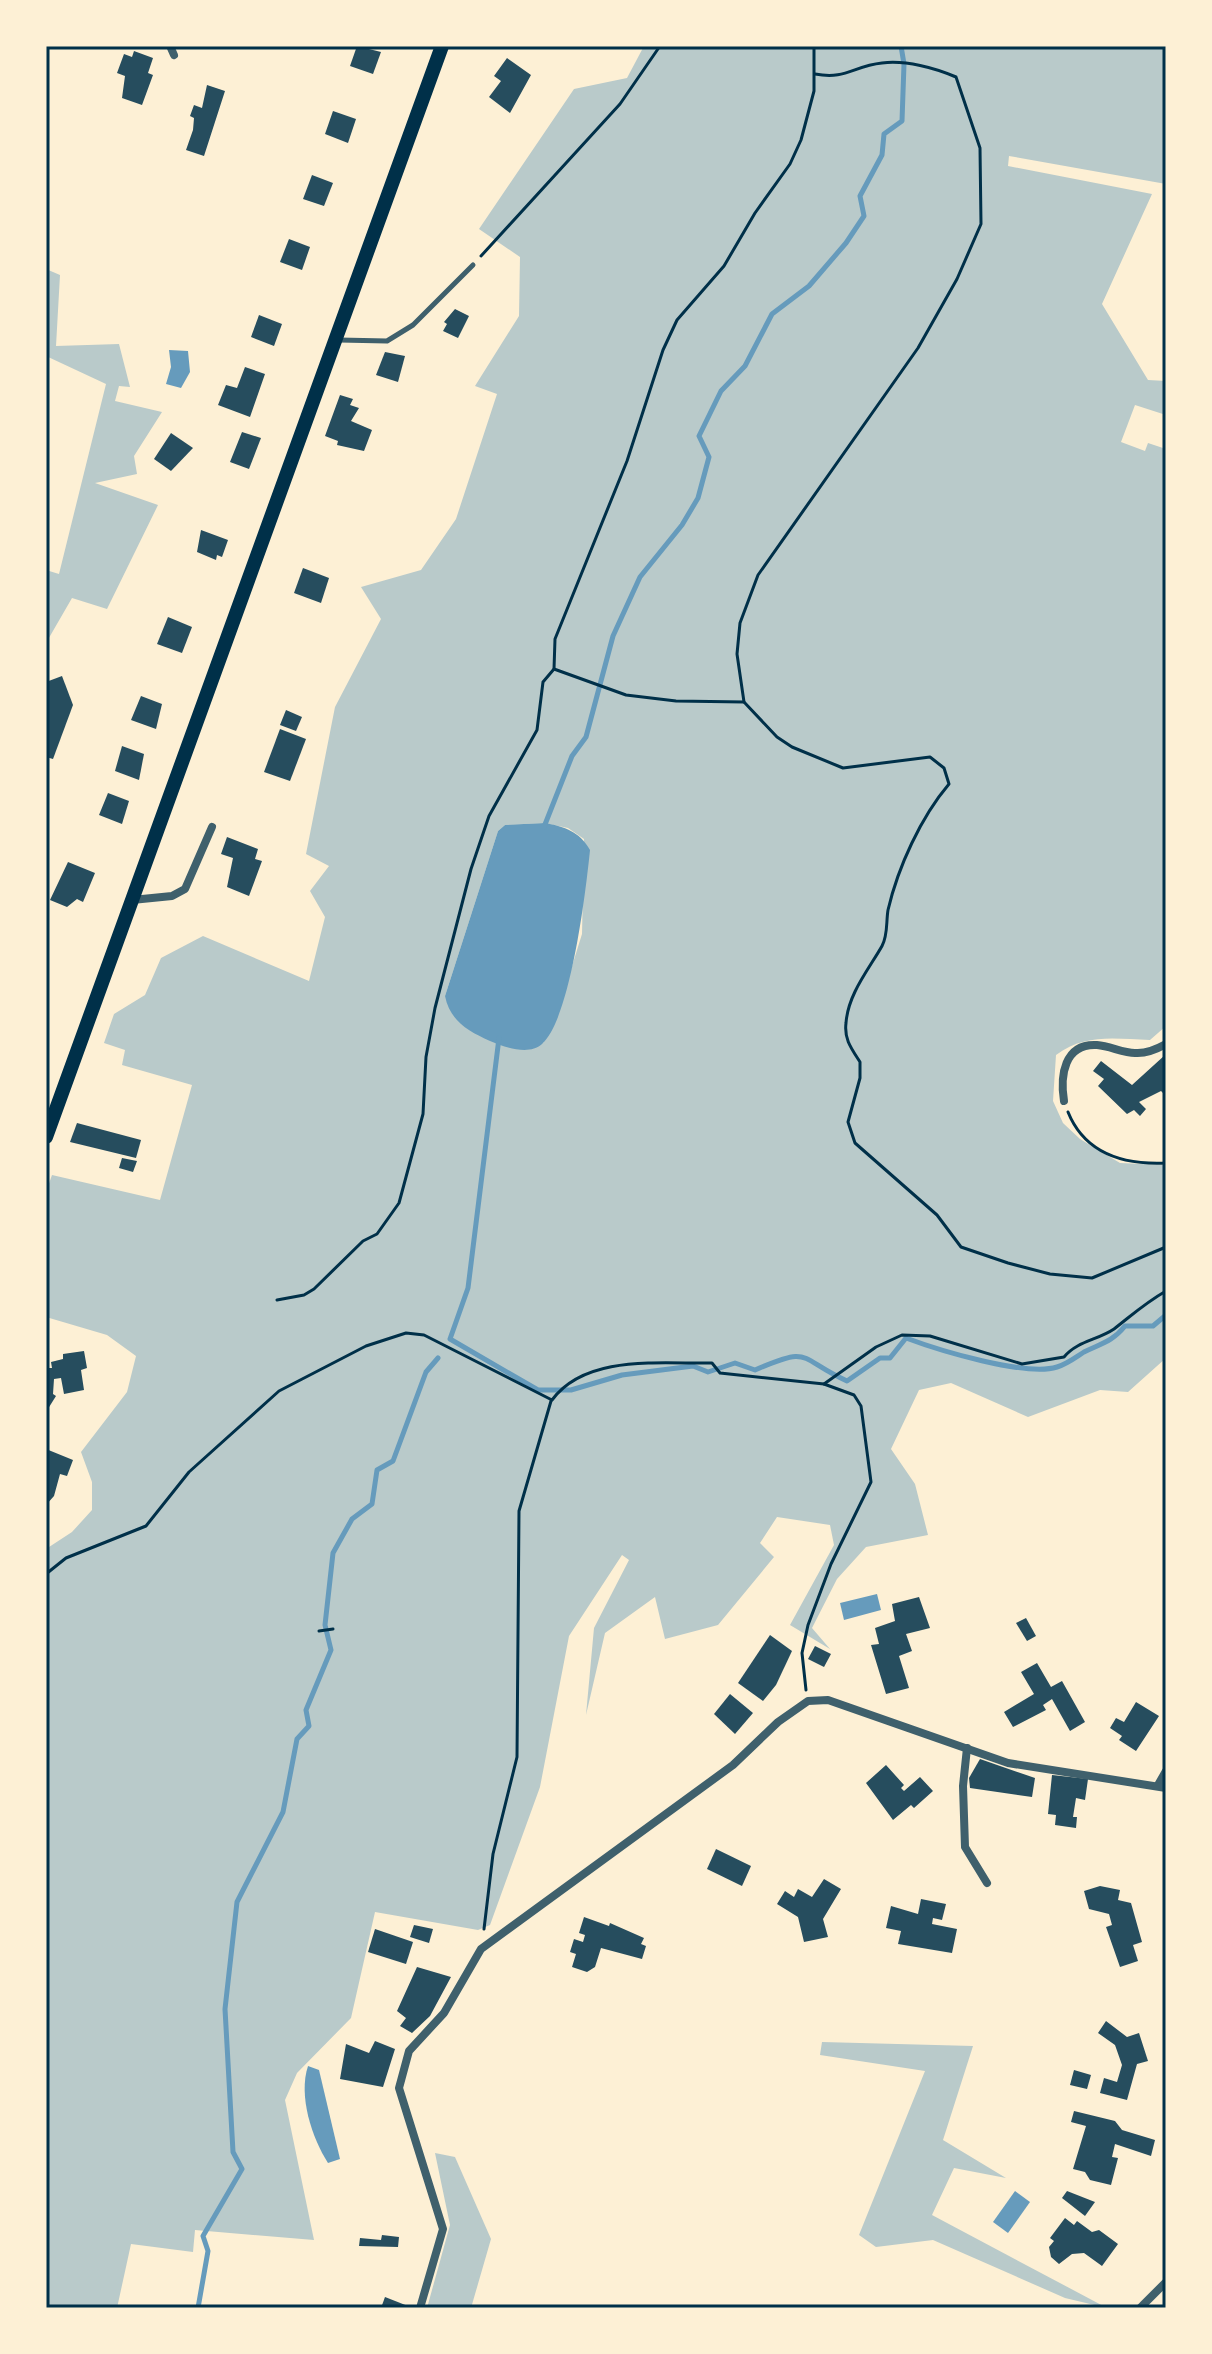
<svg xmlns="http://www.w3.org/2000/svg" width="1212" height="2354" font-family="Jost,sans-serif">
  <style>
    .green { fill: #b9caca; fill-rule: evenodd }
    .water { fill: #669bbc }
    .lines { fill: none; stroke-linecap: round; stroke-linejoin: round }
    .stream { stroke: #669bbc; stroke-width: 5 }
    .building { fill: #264d5e }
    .path { stroke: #003049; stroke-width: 3 }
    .service { stroke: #3f606c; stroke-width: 5 }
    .minor { stroke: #3f606c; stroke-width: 8 }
    .secondary { stroke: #003049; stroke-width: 14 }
    .neatline { fill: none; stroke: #003049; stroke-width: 3 }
  </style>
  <rect width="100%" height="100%" fill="#fdf0d5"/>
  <g class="green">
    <path d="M 644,46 L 1166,46 L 1166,184 L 1009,156 L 1008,166 L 1152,194 L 1102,304 L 1148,380 L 1166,381 L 1166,415 L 1135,405 L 1121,442 L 1145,451 L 1148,443 L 1166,449 L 1166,1026 L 1150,1040 C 1116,1039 1085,1033 1056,1055 L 1053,1101 L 1063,1123 L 1080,1139 L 1120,1163 L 1166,1165 L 1166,1358 L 1128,1392 L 1100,1390 L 1028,1417 L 951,1383 L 919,1390 L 891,1449 L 915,1484 L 928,1535 L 866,1547 L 837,1579 L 812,1628 L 830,1649 L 790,1625 L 834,1545 L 830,1525 L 777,1517 L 760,1543 L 774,1557 L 718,1625 L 665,1639 L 655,1597 L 605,1633 L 586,1715 L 594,1628 L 629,1560 L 622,1555 L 569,1636 L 540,1787 L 490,1925 L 478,1930 L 375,1912 L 351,2018 L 297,2073 L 285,2100 L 314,2240 L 195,2230 L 193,2252 L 131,2244 L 117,2308 L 46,2308 L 46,1549 L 72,1532 L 92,1510 L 92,1482 L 81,1452 L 127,1392 L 136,1356 L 107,1335 L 46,1317 L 46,1192 L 52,1175 L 160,1200 L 192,1085 L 122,1065 L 125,1050 L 104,1043 L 114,1014 L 145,995 L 161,958 L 203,936 L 309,981 L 325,917 L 310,891 L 329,866 L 306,854 L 335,707 L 381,619 L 361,587 L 421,570 L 456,519 L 497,394 L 475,386 L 519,316 L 520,257 L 479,229 L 574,89 L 627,78 ZM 544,823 L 568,828 L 584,839 L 582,934 L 553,1027 L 543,1043 L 445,996 L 498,831 L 505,825 Z"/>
    <path d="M 46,269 L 60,275 L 56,346 L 119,344 L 130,387 L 119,386 L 115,401 L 162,412 L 134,456 L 137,474 L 95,483 L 158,505 L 107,609 L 72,598 L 46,643 L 46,570 L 59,574 L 106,384 L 46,356 Z"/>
    <path d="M 822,2042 L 973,2046 L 943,2140 L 1006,2178 L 954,2168 L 932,2215 L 1107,2308 L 1065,2298 L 933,2240 L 876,2247 L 859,2235 L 925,2071 L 820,2055 Z"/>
    <path d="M 435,2153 L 455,2157 L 491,2239 L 471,2308 L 427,2308 L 450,2225 Z"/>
  </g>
  <g class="water">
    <path d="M 169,350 L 188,351 L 190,372 L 181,388 L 166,384 L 171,367 Z"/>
    <path d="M 545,823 C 565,827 579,831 590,850 C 586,890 571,1018 542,1044 C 529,1056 504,1047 490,1041 C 468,1031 450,1021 445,996 L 498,831 L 505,825 Z"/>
    <path d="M 877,1594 L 881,1610 L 844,1620 L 840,1603 Z"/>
    <path d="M 308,2066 L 319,2070 L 340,2159 L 328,2163 C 312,2138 298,2096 308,2066 Z"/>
    <path d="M 1015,2191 L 1030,2202 L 1008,2233 L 993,2222 Z"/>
  </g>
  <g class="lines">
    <g class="stream">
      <path d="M 544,827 L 572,756 L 586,737 L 613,636 L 640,577 L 682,525 L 698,498 L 709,457 L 699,436 L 721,391 L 745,366 L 772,314 L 809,286 L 846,243 L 864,216 L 860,196 L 882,155 L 884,134 L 902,121 L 904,64 L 901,46"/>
      <path d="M 499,1038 L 468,1288 L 450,1339 L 538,1390 L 571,1390 L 622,1375 L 693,1366 L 708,1372 L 735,1363 L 755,1370 C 812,1345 797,1358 847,1381 L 880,1358 L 890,1358 L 906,1338 C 938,1350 1026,1377 1057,1367 C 1067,1364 1076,1357 1084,1352 C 1102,1343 1112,1342 1125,1326 L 1153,1326 L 1166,1315"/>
      <path d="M 198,2308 L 208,2251 L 203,2236 L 242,2169 L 233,2152 L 225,2009 L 237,1902 L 283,1812 L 297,1739 L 309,1726 L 306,1710 L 331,1650 L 325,1625 L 333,1553 L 352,1519 L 372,1504 L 377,1470 L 393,1461 L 426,1372 L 438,1358"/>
    </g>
  </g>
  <g class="building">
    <path d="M 357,46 L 381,52 L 373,74 L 350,66 Z"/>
    <path d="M 134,51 L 153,58 L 148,73 L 153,75 L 142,105 L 122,98 L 125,76 L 117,73 L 124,54 L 132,57 Z"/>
    <path d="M 507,58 L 531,75 L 510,113 L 489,97 L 501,81 L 494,76 Z"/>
    <path d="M 207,85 L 225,91 L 204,156 L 186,150 L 193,130 L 194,118 L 190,116 L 194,105 L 202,108 Z"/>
    <path d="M 333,111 L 356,119 L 348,143 L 325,134 Z"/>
    <path d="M 312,175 L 333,183 L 324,206 L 303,199 Z"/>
    <path d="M 289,239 L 310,247 L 302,270 L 280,262 Z"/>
    <path d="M 455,309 L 469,316 L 458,338 L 443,331 L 447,324 L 444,322 Z"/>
    <path d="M 259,315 L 282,324 L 274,346 L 251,337 Z"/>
    <path d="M 385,352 L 405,356 L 398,382 L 376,375 Z"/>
    <path d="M 245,367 L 265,374 L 250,417 L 218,405 L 226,385 L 237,388 Z"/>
    <path d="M 340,395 L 353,399 L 350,405 L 359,408 L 351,421 L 372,430 L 364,451 L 337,445 L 338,441 L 325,436 Z"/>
    <path d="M 242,432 L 261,438 L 249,469 L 230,462 Z"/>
    <path d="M 171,433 L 193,448 L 171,471 L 154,459 Z"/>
    <path d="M 201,530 L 228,540 L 222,557 L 217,555 L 216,560 L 197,552 Z"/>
    <path d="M 303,568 L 329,578 L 321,603 L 294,593 Z"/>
    <path d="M 168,617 L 192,627 L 182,653 L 157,644 Z"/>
    <path d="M 62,676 L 73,705 L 53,759 L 46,757 L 46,682 Z"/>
    <path d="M 141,696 L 162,704 L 156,729 L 131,720 Z"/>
    <path d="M 286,710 L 302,717 L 296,731 L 280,725 Z"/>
    <path d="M 280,729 L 306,739 L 290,781 L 264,772 Z"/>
    <path d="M 122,746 L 144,754 L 139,780 L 115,771 Z"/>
    <path d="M 108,793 L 129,801 L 122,824 L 99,815 Z"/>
    <path d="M 227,837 L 258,849 L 255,859 L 262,861 L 249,896 L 227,887 L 233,858 L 221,854 Z"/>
    <path d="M 68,862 L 95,873 L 83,902 L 77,899 L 67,907 L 50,900 Z"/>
    <path d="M 1165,1055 L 1166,1096 L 1161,1091 L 1139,1102 L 1146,1109 L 1140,1116 L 1134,1110 L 1127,1114 L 1098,1086 L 1104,1079 L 1093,1071 L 1101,1061 L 1132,1085 Z"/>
    <path d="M 77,1123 L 141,1140 L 136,1158 L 70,1142 Z"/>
    <path d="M 122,1158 L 137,1161 L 133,1172 L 119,1168 Z"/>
    <path d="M 84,1351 L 87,1368 L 81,1370 L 84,1390 L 64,1394 L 61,1378 L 54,1379 L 53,1394 L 56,1396 L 46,1412 L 46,1368 L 52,1368 L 51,1362 L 63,1359 L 63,1354 Z"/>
    <path d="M 46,1449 L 73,1460 L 67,1476 L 60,1474 L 54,1496 L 46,1505 Z"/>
    <path d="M 919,1597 L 930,1628 L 906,1634 L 912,1651 L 899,1656 L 909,1688 L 886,1694 L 871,1645 L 879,1644 L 875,1628 L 895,1621 L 892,1604 Z"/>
    <path d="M 1026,1618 L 1036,1636 L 1027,1641 L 1016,1623 Z"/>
    <path d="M 770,1635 L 792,1651 L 776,1685 L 763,1701 L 738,1683 Z"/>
    <path d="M 815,1646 L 831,1654 L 824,1667 L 808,1659 Z"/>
    <path d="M 1037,1663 L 1051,1687 L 1062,1681 L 1085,1722 L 1070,1731 L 1052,1699 L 1043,1705 L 1046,1710 L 1013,1727 L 1004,1712 L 1034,1694 L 1021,1672 Z"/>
    <path d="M 730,1694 L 753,1713 L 735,1734 L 714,1714 Z"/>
    <path d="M 1136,1702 L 1159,1716 L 1136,1751 L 1119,1740 L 1122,1736 L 1110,1728 L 1116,1718 L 1124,1722 Z"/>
    <path d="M 980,1759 L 1035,1778 L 1032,1797 L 970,1788 L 969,1778 Z"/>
    <path d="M 886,1765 L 904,1785 L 901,1788 L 904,1791 L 920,1777 L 933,1791 L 914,1808 L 911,1805 L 893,1820 L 866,1783 Z"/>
    <path d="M 1052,1775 L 1088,1779 L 1085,1800 L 1076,1798 L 1073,1817 L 1077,1817 L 1076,1828 L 1055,1825 L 1056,1815 L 1048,1814 Z"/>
    <path d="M 716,1849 L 751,1866 L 742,1886 L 707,1869 Z"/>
    <path d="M 824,1879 L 841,1889 L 823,1919 L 828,1937 L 804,1942 L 798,1917 L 777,1904 L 785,1891 L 794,1897 L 798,1889 L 812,1897 Z"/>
    <path d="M 1100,1886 L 1120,1890 L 1118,1900 L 1131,1903 L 1142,1942 L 1133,1945 L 1138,1961 L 1120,1967 L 1106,1927 L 1112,1925 L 1109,1914 L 1089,1909 L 1084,1891 Z"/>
    <path d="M 921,1899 L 946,1904 L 942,1920 L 933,1918 L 932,1924 L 957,1929 L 952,1953 L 898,1944 L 901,1931 L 886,1928 L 891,1906 L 918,1914 Z"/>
    <path d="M 584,1917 L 609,1926 L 610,1923 L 644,1938 L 641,1944 L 646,1946 L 642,1959 L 601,1948 L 595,1967 L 587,1972 L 572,1967 L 576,1954 L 570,1952 L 574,1939 L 583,1942 L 585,1935 L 579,1933 Z"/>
    <path d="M 414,1925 L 433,1929 L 429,1943 L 410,1937 Z"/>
    <path d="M 375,1929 L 413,1942 L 406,1964 L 368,1952 Z"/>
    <path d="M 417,1967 L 451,1977 L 430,2016 L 412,2033 L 400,2026 L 406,2018 L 397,2011 Z"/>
    <path d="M 1106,2021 L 1127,2037 L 1139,2033 L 1148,2061 L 1137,2064 L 1127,2100 L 1100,2093 L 1104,2078 L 1117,2082 L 1122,2065 L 1115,2045 L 1098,2033 Z"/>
    <path d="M 375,2041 L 395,2049 L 383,2087 L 340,2079 L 346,2044 L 369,2053 Z"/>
    <path d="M 1074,2070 L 1091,2075 L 1087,2089 L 1070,2085 Z"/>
    <path d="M 1074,2111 L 1115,2121 L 1122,2130 L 1155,2140 L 1151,2156 L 1115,2144 L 1112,2157 L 1118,2158 L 1111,2185 L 1090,2180 L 1085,2172 L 1073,2169 L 1086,2126 L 1071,2122 Z"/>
    <path d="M 1067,2191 L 1095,2202 L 1085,2216 L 1062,2198 Z"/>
    <path d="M 1065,2218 L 1074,2225 L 1077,2221 L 1092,2232 L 1099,2230 L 1118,2244 L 1102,2266 L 1084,2253 L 1072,2254 L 1059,2264 L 1051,2257 L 1049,2247 L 1054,2241 L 1050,2238 Z"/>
    <path d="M 382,2235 L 399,2237 L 398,2247 L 359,2246 L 360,2238 L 381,2240 Z"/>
    <path d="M 385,2297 L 413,2308 L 381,2308 Z"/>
  </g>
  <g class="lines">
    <g class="path">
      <path d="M 815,74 C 846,80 853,66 882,63 C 906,60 935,68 956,77 L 980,148 L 981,224 L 957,279 L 918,348 L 758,575 L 740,623 L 737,654 L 744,702 L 777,737 L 792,747 L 843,768 L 930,757 L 944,768 L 949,784 C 921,817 898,867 888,910 C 886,922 888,935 882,946 C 869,969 848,994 846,1023 C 844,1039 851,1048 860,1062 L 860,1078 L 848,1122 L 855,1143 L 937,1215 L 961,1247 L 1008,1263 L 1050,1274 L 1092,1278 L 1166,1247"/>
      <path d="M 481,256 L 620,104 L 660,46"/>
      <path d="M 554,669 L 626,695 L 676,701 L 744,702"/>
      <path d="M 1068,1112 C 1085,1154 1123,1165 1166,1163"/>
      <path d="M 277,1300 L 304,1295 L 314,1289 L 363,1241 L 377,1234 L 399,1203 L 423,1114 L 426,1057 L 435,1008 L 471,869 L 489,816 L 537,730 L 543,682 L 554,669 L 555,639 L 627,461 L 663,350 L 677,320 L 724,266 L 755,213 L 790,164 L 801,140 L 814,91 L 814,46"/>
      <path d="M 46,1574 L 66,1558 L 146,1526 L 189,1472 L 279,1391 L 366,1346 L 406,1333 L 424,1335 L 552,1400 C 586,1354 660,1364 712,1363 L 720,1373 L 824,1384 L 876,1347 L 902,1335 L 930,1336 L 1022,1364 L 1064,1357 C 1077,1341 1098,1340 1114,1329 C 1132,1315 1145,1303 1166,1291"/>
      <path d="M 319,1631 L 333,1629"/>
      <path d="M 806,1690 L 802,1653 L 808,1625 L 831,1564 L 871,1482 L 861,1406 L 854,1395 L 824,1384"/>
      <path d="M 484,1929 L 493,1854 L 517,1757 L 519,1511 L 551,1401"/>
    </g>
    <path class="service" d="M 339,340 L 387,341 L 413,325 L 473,265"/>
    <g class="minor">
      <path d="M 170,46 L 174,55"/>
      <path d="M 132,900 L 172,896 L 185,889 L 212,827"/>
      <path d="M 1064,1101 C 1060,1076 1064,1043 1097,1045 C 1110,1046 1123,1053 1135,1053 C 1146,1054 1157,1049 1166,1044"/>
      <path d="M 967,1748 L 963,1786 L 965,1847 L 987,1883"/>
      <path d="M 1158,1785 L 1166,1771"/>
      <path d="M 420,2308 L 443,2229 L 399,2088 L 409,2051 L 444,2013 L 481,1949 L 733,1765 L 778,1722 L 808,1701 L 828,1700 L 1008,1763 L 1166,1788"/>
      <path d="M 1140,2308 L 1166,2282"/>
    </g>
    <path class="secondary" d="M 46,1137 L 442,46"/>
  </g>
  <rect width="1212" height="2354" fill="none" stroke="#fdf0d5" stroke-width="96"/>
  <rect x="48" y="48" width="1116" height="2258" class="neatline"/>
</svg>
